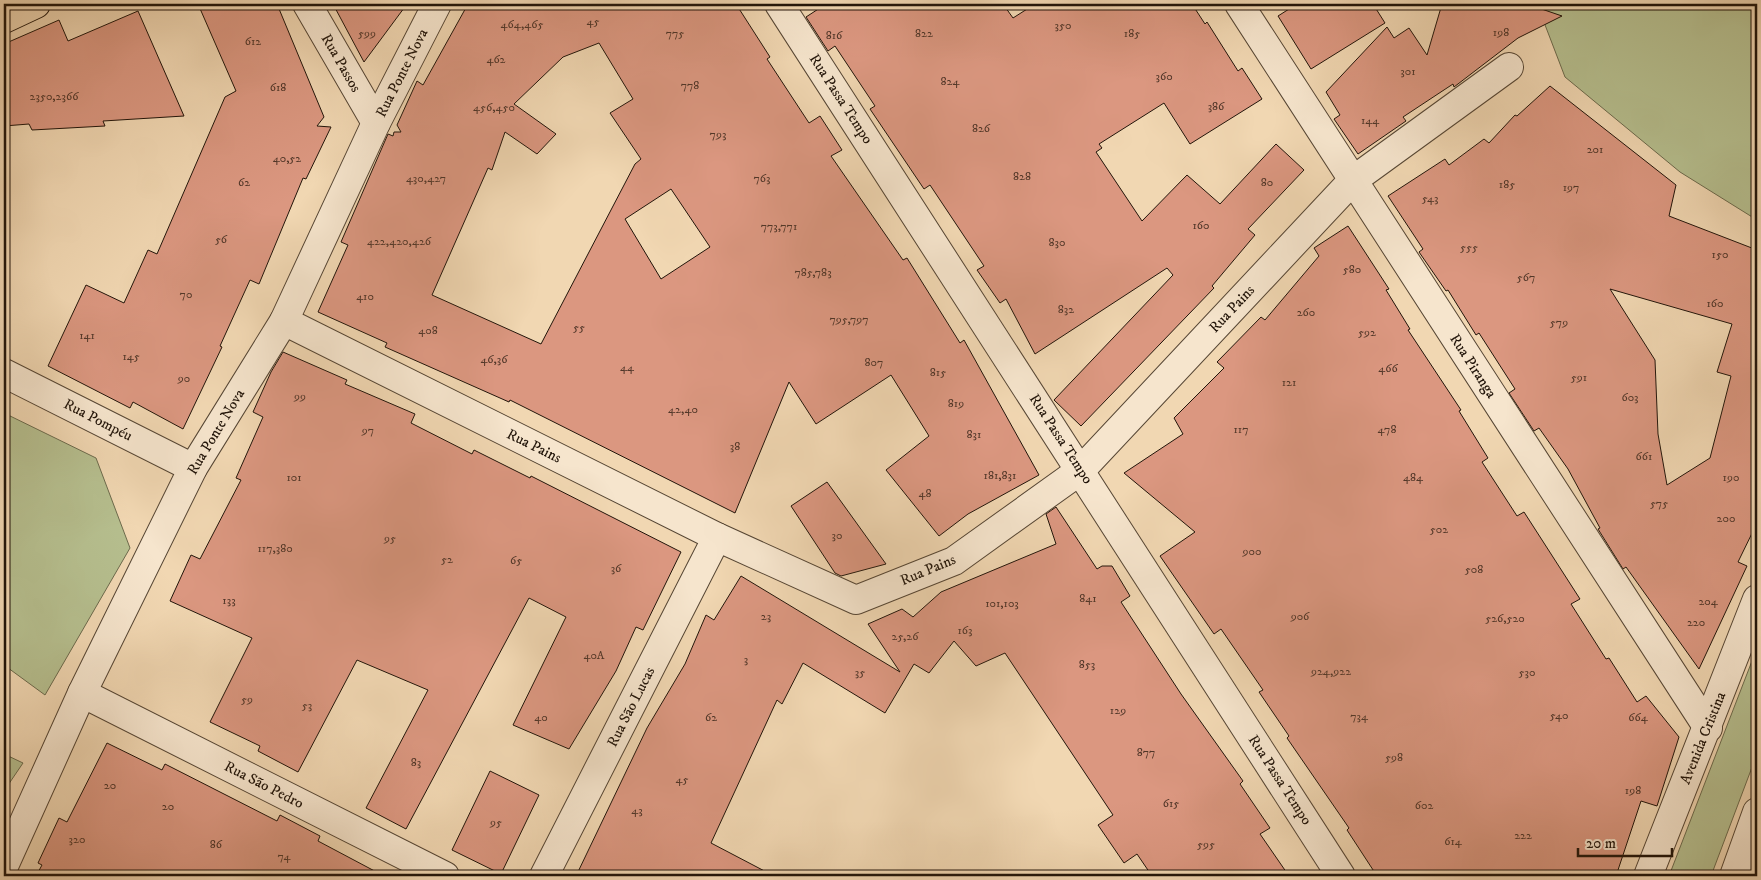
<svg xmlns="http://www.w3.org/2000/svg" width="1761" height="880" font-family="'IM FELL DW Pica',serif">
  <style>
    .green { fill: #b6bf8f; stroke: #6c6a4c }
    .building { fill: #db9780; stroke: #22150a; fill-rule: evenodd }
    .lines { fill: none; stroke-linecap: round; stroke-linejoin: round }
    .minor-casing { stroke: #564634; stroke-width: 30 }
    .major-casing { stroke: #22150a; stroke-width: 30 }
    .minor { stroke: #f6e5cd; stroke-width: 28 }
    .major { stroke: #f1d7b2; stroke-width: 28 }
    .labels { text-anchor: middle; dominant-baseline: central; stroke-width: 4.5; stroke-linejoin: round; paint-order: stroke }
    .number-label { font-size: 12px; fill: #503628 }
    .street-label { font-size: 15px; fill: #22150a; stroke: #f6e5cd }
  </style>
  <rect width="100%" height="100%" fill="#f1d7b2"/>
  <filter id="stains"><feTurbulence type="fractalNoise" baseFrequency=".004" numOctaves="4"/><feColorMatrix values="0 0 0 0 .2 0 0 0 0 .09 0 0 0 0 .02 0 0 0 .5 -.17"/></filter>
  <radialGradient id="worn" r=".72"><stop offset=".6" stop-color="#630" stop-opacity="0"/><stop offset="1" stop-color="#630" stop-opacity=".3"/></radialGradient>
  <g class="green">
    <path d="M 1537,4 L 1757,4 L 1757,220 L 1680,172 L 1565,77 Z"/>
    <path d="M 4,413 L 96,458 L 130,548 L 45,695 L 4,665 Z"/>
    <path d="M 1757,648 L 1757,754 L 1711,876 L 1669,876 Z"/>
    <path d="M 4,754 L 23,763 L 4,791 Z"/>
  </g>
  <g class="building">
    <path d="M 198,4 L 277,4 L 324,117 L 317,126 L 331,127 L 306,179 L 303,178 L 259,284 L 250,280 L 220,346 L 222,347 L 183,429 L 133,402 L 130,408 L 48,366 L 86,285 L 124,303 L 148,250 L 157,254 L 225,97 L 236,91 Z"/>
    <path d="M 333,4 L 407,4 L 364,62 Z"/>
    <path d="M 468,4 L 736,4 L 770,57 L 767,59 L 809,123 L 820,116 L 842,150 L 831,156 L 903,260 L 907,258 L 960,343 L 964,340 L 1039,475 L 968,514 L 939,536 L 886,470 L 929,436 L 891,375 L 816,424 L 789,382 L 735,513 L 510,400 L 509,402 L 385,347 L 387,343 L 318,312 L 348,245 L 341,242 L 388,134 L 393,136 L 394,132 L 401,132 L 397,125 L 417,81 L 423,85 ZM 599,43 L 633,99 L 610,113 L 641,159 L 635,164 L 541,344 L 432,295 L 488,168 L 492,170 L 505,132 L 537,154 L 556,134 L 514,104 L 563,57 ZM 671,189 L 710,247 L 661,279 L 625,219 Z"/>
    <path d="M 826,4 L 1003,4 L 1013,18 L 1035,4 L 1192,4 L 1205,24 L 1207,22 L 1238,71 L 1242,68 L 1262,99 L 1190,144 L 1164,103 L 1099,144 L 1102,148 L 1096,152 L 1142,221 L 1187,175 L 1220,204 L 1276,144 L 1304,170 L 1248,229 L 1255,235 L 1212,286 L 1214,288 L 1081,426 L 1054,400 L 1173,275 L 1167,268 L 1035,354 L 1006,299 L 1000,303 L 977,270 L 984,266 L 930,185 L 924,189 L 870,109 L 875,106 L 835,46 L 828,51 L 806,17 Z"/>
    <path d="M 1297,4 L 1373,4 L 1385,23 L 1311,69 L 1278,16 Z"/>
    <path d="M 1442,4 L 1527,4 L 1562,16 L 1518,38 L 1454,87 L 1453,84 L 1403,117 L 1406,121 L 1358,154 L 1334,119 L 1340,115 L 1326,92 L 1387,27 L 1394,38 L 1409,28 L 1427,55 Z"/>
    <path d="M 138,11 L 184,116 L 103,121 L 105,126 L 32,130 L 29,124 L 4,126 L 4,44 L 59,20 L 68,41 Z"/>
    <path d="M 1550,86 L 1676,185 L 1669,216 L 1757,250 L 1757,523 L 1738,562 L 1747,566 L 1699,669 L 1626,567 L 1623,569 L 1598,529 L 1600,528 L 1568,469 L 1539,428 L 1534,431 L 1509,393 L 1515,389 L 1479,333 L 1476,335 L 1448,290 L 1446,291 L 1419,252 L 1423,249 L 1388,196 L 1445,159 L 1449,165 L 1484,139 L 1489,143 L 1515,115 L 1517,116 ZM 1610,289 L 1732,324 L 1717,372 L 1731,376 L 1710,458 L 1667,485 L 1658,434 L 1655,360 Z"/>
    <path d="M 1348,226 L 1389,289 L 1386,290 L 1410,329 L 1408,330 L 1461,410 L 1459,411 L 1488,458 L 1482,462 L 1517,516 L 1524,512 L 1580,599 L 1571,604 L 1606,659 L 1609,658 L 1637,702 L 1646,696 L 1679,737 L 1657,806 L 1641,801 L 1616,876 L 1497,876 L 1485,871 L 1477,876 L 1377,876 L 1347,830 L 1349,828 L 1287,738 L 1289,736 L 1259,692 L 1263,690 L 1221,629 L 1214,634 L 1160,556 L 1195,532 L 1124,473 L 1183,434 L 1174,418 L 1224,368 L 1217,362 L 1261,317 L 1265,320 L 1319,256 L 1314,248 Z"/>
    <path d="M 283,352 L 347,380 L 345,384 L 415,414 L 411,423 L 472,454 L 474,450 L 530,478 L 531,476 L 681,552 L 643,630 L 636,627 L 616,671 L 569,749 L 513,725 L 566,617 L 529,598 L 406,829 L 366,808 L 428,690 L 357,660 L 298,772 L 258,751 L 260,746 L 210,722 L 252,638 L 170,601 L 191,555 L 200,559 L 241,480 L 236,478 L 263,417 L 253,412 L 271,372 Z"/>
    <path d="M 827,482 L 886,564 L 841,576 L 835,573 L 791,506 Z"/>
    <path d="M 1056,507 L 1097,569 L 1102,566 L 1112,566 L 1130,596 L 1121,602 L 1181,694 L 1243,781 L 1240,784 L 1270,828 L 1260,834 L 1289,876 L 1152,876 L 1137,854 L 1124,863 L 1098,825 L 1113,815 L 1005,653 L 976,666 L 954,641 L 929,673 L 914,664 L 885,713 L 803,663 L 782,704 L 777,700 L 711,843 L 774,876 L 576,876 L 647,728 L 685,664 L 706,615 L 714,620 L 741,576 L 900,672 L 868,624 L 902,609 L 913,617 L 941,592 L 1056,544 L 1046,514 Z"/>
    <path d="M 107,743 L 162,770 L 165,764 L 277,821 L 280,815 L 320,836 L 318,841 L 384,876 L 36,876 L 42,865 L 38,863 L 59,818 L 67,822 Z"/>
    <path d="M 490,771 L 539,795 L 501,874 L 452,850 Z"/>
  </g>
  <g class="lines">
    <g class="minor-casing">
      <g id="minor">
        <path d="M 307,4 L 376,123"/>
        <path d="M 779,4 L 1341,876"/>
        <path d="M 1239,4 L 1708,728"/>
        <path d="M 284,321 L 717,537 L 856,600 L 954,561 L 1081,470 L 1352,181 L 1509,67"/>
        <path d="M 4,373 L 193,468"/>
        <path d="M 82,693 L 445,876"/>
        <path d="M 4,866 L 82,693 L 193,468 L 284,321 L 376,123 L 437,4"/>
        <path d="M 544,876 L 717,537"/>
        <path d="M 1648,876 L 1757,599"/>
        <path d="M 1734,876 L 1757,812"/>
      </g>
    </g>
    <g class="major-casing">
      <path id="major" d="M 4,19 L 36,4"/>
    </g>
    <use href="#minor" class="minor"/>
    <use href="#major" class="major"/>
  </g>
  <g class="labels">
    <g class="number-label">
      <text x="593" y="21">45</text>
      <text x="522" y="24">464,465</text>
      <text x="1063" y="25">350</text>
      <text x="1501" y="32">198</text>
      <text x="367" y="33">599</text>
      <text x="675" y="33">775</text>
      <text x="924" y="33">822</text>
      <text x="1132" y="33">185</text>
      <text x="834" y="35">816</text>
      <text x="253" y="41">612</text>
      <text x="496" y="59">462</text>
      <text x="1408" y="71">301</text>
      <text x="1164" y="76">360</text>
      <text x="950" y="81">824</text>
      <text x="690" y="85">778</text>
      <text x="278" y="87">618</text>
      <text x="54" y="96">2350,2366</text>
      <text x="1216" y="106">386</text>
      <text x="494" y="107">456,450</text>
      <text x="1370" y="120">144</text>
      <text x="981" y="128">826</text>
      <text x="718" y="134">793</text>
      <text x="1595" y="149">201</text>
      <text x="287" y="158">40,52</text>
      <text x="1022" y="176">828</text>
      <text x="426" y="178">430,427</text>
      <text x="762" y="178">763</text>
      <text x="244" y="182">62</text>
      <text x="1267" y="182">80</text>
      <text x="1507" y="184">185</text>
      <text x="1571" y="187">197</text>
      <text x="1430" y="198">543</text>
      <text x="1201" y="225">160</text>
      <text x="779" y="226">773,771</text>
      <text x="221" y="239">56</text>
      <text x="399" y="241">422,420,426</text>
      <text x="1057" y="242">830</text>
      <text x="1469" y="247">555</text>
      <text x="1720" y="254">150</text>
      <text x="1352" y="269">580</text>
      <text x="813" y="272">785,783</text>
      <text x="1526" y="277">567</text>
      <text x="186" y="294">70</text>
      <text x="365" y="296">410</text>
      <text x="1715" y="303">160</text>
      <text x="1066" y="309">832</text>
      <text x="1306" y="312">260</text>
      <text x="849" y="319">795,797</text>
      <text x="1559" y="322">579</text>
      <text x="579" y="327">55</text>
      <text x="428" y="330">408</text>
      <text x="1367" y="332">592</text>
      <text x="87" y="335">141</text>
      <text x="131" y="356">145</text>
      <text x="494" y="359">46,36</text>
      <text x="874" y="362">807</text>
      <text x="627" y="367">44</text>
      <text x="1388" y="368">466</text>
      <text x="938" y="372">815</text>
      <text x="1579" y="377">591</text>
      <text x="184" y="378">90</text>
      <text x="1289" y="382">121</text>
      <text x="300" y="396">99</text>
      <text x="1630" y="397">603</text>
      <text x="956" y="403">819</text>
      <text x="683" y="409">42,40</text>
      <text x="1241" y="429">117</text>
      <text x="1387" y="429">478</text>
      <text x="368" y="430">97</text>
      <text x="974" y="434">831</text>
      <text x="735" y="446">38</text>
      <text x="1644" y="456">661</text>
      <text x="1000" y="475">181,831</text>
      <text x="294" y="477">101</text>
      <text x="1413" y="477">484</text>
      <text x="1731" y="477">190</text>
      <text x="925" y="493">48</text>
      <text x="1659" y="503">575</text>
      <text x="1726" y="518">200</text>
      <text x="1439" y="529">502</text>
      <text x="837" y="535">30</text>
      <text x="390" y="538">95</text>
      <text x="275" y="548">117,380</text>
      <text x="1252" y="551">900</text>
      <text x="447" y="559">52</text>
      <text x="516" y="560">65</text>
      <text x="616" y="568">36</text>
      <text x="1474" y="569">508</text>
      <text x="1088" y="598">841</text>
      <text x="229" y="600">133</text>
      <text x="1708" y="601">204</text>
      <text x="1002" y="603">101,103</text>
      <text x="766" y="616">23</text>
      <text x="1300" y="616">906</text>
      <text x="1505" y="618">526,520</text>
      <text x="1696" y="622">220</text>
      <text x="965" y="630">163</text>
      <text x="905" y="636">25,26</text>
      <text x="594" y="655">40A</text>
      <text x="746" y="659">3</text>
      <text x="1087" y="664">853</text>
      <text x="1331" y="671">924,922</text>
      <text x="860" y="672">35</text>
      <text x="1527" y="672">530</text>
      <text x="247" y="699">59</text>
      <text x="307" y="705">53</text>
      <text x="1118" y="710">129</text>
      <text x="1559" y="715">540</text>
      <text x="1359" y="716">734</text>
      <text x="541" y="717">40</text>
      <text x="711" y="717">62</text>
      <text x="1638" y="717">664</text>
      <text x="1146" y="752">877</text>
      <text x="1394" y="757">598</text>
      <text x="416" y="762">83</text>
      <text x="682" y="779">45</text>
      <text x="110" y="785">20</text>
      <text x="1633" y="790">198</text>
      <text x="1171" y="803">615</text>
      <text x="1424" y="805">602</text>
      <text x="168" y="806">20</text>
      <text x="637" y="810">43</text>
      <text x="496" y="822">95</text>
      <text x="1523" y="835">222</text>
      <text x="77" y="839">320</text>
      <text x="1453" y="841">614</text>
      <text x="216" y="844">86</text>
      <text x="1206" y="844">595</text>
      <text x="284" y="856">74</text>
    </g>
    <g class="street-label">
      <text transform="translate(341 63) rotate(60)">Rua Passos</text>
      <text transform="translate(402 73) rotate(-63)">Rua Ponte Nova</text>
      <text transform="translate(841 99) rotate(57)">Rua Passa Tempo</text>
      <text transform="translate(1232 309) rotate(-47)">Rua Pains</text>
      <text transform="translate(1473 366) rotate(57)">Rua Piranga</text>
      <text transform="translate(98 420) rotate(27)">Rua Pompéu</text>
      <text transform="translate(216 432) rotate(-59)">Rua Ponte Nova</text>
      <text transform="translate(1061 439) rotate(57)">Rua Passa Tempo</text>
      <text transform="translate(534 446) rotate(26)">Rua Pains</text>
      <text transform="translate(928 570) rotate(-23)">Rua Pains</text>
      <text transform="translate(631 707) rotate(-63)">Rua São Lucas</text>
      <text transform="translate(1703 738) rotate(-68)">Avenida Cristina</text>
      <text transform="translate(1280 780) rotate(57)">Rua Passa Tempo</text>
      <text transform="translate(264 785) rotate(27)">Rua São Pedro</text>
    </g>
  </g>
  <rect width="1761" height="880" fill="none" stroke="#f1d7b2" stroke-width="20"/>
  <rect x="5" y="5" width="1751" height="870" fill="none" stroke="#22150a" stroke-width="2.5"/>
  <rect x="10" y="10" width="1741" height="860" fill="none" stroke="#22150a"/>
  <path d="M1578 848v8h94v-8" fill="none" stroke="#22150a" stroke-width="2.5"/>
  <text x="1586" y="848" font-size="15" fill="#22150a" stroke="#f6e5cd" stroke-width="4" paint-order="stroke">20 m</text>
  <rect width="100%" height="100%" filter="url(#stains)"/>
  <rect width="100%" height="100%" fill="url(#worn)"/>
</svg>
